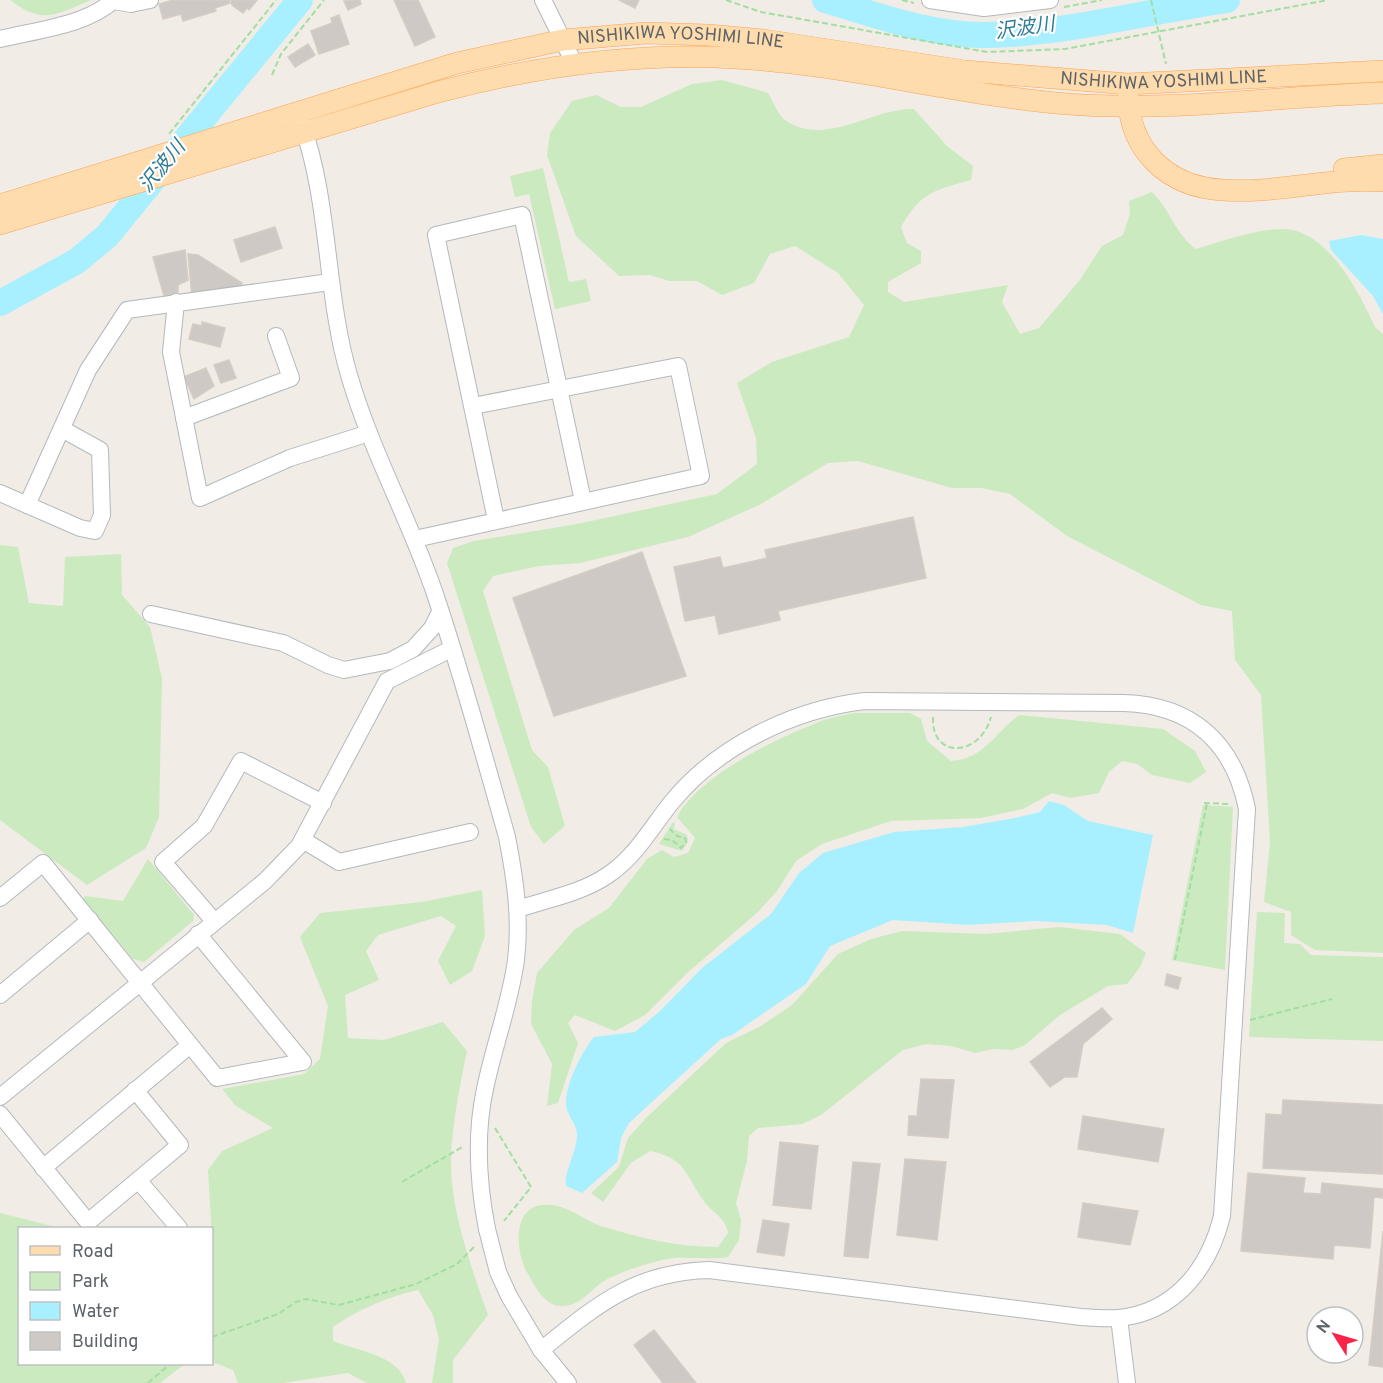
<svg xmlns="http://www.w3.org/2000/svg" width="1383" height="1383" font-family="Overpass,'Noto Sans JP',sans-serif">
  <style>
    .green { fill: #cbeac0 }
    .water { fill: #a8f0ff }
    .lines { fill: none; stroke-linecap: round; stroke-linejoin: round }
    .river { stroke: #a8f0ff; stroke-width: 26 }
    .building { fill: #cec9c5; stroke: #d6ccc3; stroke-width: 1.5 }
    .minor-casing { stroke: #b3b9bc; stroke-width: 18 }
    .major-casing { stroke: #ffa151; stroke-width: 22 }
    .path { stroke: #a2dea2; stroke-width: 2; stroke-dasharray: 6 3; stroke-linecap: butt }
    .minor { stroke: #fff; stroke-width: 16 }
    .major { stroke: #ffdcad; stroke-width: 21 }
    .minor-bridge-casing { stroke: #b3b9bc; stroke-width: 18; stroke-linecap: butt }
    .minor-bridge { stroke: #fff; stroke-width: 16 }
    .labels { text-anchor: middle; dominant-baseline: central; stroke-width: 4.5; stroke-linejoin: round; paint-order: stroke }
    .street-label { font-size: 18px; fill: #5d6468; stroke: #fff }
    .water-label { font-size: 20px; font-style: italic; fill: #307c96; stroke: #fff }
  </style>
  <rect width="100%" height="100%" fill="#f1ece6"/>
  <g class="green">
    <path d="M 10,0 L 91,0 C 56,15 43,25 10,0 Z"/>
    <path d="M 722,80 L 768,93 C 773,101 778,115 785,120 C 826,148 871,108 914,109 L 947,146 L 973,166 L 971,180 C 934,190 920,193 901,227 L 907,243 L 921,251 L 921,263 L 888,282 L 888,292 L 904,302 L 1008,285 L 1002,302 L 1020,334 L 1039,328 L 1079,281 L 1102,246 L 1123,235 L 1130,214 L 1129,201 L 1152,192 C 1171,211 1176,235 1196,249 C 1224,241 1252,230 1281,229 C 1327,228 1359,292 1375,327 L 1383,334 L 1383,953 L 1315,950 L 1291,935 L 1291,912 L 1264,902 L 1270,842 L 1261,695 L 1235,660 L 1232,611 L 1201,605 L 1067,536 L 1010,494 L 981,488 L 952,488 L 858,461 L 828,463 L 761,504 L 688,537 L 580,563 L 539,566 L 493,576 L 483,591 L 532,750 L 548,767 L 565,826 L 544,844 L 531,827 L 447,563 L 453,548 L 474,541 L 577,524 L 717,494 L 757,464 L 756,438 L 737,383 L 772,362 L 849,337 L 864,305 L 838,273 L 795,246 L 770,254 L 754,283 L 722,295 L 697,281 L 669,281 L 650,275 L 619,276 L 576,236 L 547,155 L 550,133 L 572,101 L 596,95 L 621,107 L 641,107 L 692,84 Z"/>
    <path d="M 543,168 L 569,282 L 586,279 L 591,301 L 555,309 L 529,194 L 515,197 L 510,176 Z"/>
    <path d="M 0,545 L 18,547 L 29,603 L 63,606 L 65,557 L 121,554 L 122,595 L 150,627 L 162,678 L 159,817 L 146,848 L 87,885 L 0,820 Z"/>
    <path d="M 854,713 L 910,713 L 921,719 L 927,741 L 951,761 C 984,759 995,733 1019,715 L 1163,729 L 1195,751 L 1206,772 L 1190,783 L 1152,775 L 1137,764 L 1122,761 L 1109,772 L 1099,793 L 1070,798 L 1052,793 L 1023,809 L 981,818 L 891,821 L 822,844 L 796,861 L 777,891 L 758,912 L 686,974 L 645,1015 L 615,1031 L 575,1015 L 568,1023 L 578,1043 L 558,1103 L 547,1106 L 552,1064 L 531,1024 L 532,1001 L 537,973 L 574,930 L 609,908 L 647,859 L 662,850 L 674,857 L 688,853 L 695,838 L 677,817 C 698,777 773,740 814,724 C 826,718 841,716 854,713 Z"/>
    <path d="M 1203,805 L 1233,807 L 1225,970 L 1172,960 Z"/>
    <path d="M 673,822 L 675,823 L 674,829 L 687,835 L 688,842 L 682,851 L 659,844 Z"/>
    <path d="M 148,859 L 194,915 L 193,921 L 144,962 L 133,959 L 83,899 L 85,896 L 123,901 Z"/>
    <path d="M 482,890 L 485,936 L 472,971 L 450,985 L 438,961 L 456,926 L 441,916 L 378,935 L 366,951 L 379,980 L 345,995 L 348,1038 L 384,1040 L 443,1022 L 467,1051 C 459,1089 448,1144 452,1183 C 456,1225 474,1275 488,1315 L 453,1360 L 453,1383 L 432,1383 L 439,1339 L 433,1315 L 418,1290 C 387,1297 359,1309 333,1327 L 333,1341 C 357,1351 399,1355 406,1383 L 367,1383 L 348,1373 L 283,1383 L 238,1383 L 233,1370 L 212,1362 L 212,1237 L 208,1170 L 222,1151 L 273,1128 L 236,1106 L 222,1089 L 304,1074 L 320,1059 L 328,1006 L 300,937 L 320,913 L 422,902 Z"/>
    <path d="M 1257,912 L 1285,913 L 1284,943 L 1300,944 L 1311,955 L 1383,957 L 1383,1041 L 1249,1037 Z"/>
    <path d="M 1059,927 L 1120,934 L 1146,953 L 1140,967 L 1127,984 L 1108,986 L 1060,1015 L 1025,1045 L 1013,1050 L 993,1049 L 975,1053 L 951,1046 L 926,1044 L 903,1050 L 821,1115 L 802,1124 L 758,1128 L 749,1136 L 747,1161 L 736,1203 L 741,1220 L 739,1240 L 728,1257 C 710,1260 692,1257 674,1258 C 656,1260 619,1272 604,1281 C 590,1290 581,1306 562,1306 C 545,1307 535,1286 528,1274 C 516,1255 511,1208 542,1205 C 565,1202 581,1219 601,1226 C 640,1238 677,1247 718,1247 L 728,1233 C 725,1216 712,1213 703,1200 C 684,1173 687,1159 650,1151 L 631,1163 L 603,1202 L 591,1193 L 619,1167 L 628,1138 L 646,1118 L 726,1043 L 761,1026 L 792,1005 L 838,954 L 871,939 L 902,931 L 986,934 Z"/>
    <path d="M 0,1213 L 60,1228 L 20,1228 L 20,1364 L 185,1364 L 160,1383 L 0,1383 Z"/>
  </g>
  <g class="water">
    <path d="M 1361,235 L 1383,239 L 1383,314 L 1373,296 L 1331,250 L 1329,241 Z"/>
    <path d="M 1049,801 L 1064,805 L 1088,821 L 1153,835 L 1133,933 L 1107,925 L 1035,921 L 968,925 L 893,920 L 830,946 L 806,984 L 732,1035 L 721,1039 L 629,1123 L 621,1138 L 617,1162 L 582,1193 L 566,1186 C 563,1174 577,1151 577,1136 C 578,1127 570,1119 567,1110 C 561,1092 582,1051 594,1037 L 635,1032 L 660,1011 L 702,968 L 771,914 L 799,873 L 823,853 L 894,832 L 963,827 L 1015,818 L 1040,812 Z"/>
  </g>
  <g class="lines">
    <g class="river">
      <path d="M 825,0 C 877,15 932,36 986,35 C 1067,34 1147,11 1227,0"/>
      <path d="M 0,303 L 77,261 L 107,236 L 300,0"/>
    </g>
  </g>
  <g class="building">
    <path d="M 173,0 L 229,0 L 230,3 L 215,8 L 216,11 L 183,21 L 181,14 L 163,19 L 159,4 Z"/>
    <path d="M 231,0 L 257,0 L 249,10 L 247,8 L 243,13 L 232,5 Z"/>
    <path d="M 360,0 L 361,4 L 348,10 L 344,1 Z"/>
    <path d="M 394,0 L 418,0 L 435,37 L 415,46 Z"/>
    <path d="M 619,0 L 639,0 L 635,8 Z"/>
    <path d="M 339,15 L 349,44 L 319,54 L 311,31 L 332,23 L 331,18 Z"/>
    <path d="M 308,44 L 315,55 L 295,67 L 288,57 Z"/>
    <path d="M 275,227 L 282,248 L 241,262 L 234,240 Z"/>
    <path d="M 185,250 L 188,280 L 178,285 L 178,292 L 164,296 L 153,257 Z"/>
    <path d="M 188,254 L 198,255 L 242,283 L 242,287 L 192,296 Z"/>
    <path d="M 202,322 L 225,328 L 220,347 L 189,339 L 193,324 L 202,326 Z"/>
    <path d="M 229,360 L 236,378 L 221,383 L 214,365 Z"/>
    <path d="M 206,368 L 214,386 L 194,399 L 184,377 Z"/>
    <path d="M 913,517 L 926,578 L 778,611 L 780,620 L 719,634 L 715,615 L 685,621 L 674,567 L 720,557 L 723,568 L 767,558 L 765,550 Z"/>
    <path d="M 642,552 L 686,676 L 554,716 L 513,598 Z"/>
    <path d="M 1167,974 L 1181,978 L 1178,989 L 1165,985 Z"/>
    <path d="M 1102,1008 L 1112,1019 L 1083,1044 L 1077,1077 L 1065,1077 L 1050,1087 L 1030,1062 Z"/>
    <path d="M 921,1079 L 954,1080 L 948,1138 L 908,1135 L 909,1116 L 917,1116 Z"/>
    <path d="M 1283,1100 L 1383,1105 L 1383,1174 L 1263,1168 L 1266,1114 L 1282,1115 Z"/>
    <path d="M 1083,1116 L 1164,1129 L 1158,1162 L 1078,1149 Z"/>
    <path d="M 780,1142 L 818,1146 L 811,1209 L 773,1205 Z"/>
    <path d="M 905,1159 L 946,1162 L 937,1240 L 897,1235 Z"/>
    <path d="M 853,1162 L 880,1164 L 868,1258 L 844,1256 Z"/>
    <path d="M 1248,1173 L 1305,1178 L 1303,1193 L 1321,1194 L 1322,1183 L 1383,1189 L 1383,1198 L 1374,1197 L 1370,1248 L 1334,1245 L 1333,1259 L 1241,1251 Z"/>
    <path d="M 1083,1203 L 1138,1211 L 1130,1245 L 1078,1237 Z"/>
    <path d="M 763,1220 L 789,1224 L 784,1256 L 757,1252 Z"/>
    <path d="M 1383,1231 L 1383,1367 L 1369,1365 Z"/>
    <path d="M 654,1330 L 696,1383 L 663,1383 L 634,1345 Z"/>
  </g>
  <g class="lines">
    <g class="minor-casing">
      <g id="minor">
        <path d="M 543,0 L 574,63"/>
        <path d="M 930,0 L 984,8 L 1050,0"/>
        <path d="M 114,1 L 131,4 L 150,0"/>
        <path d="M 0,39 C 36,30 85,26 114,0"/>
        <path d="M 301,122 C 330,199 325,294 349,375 C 371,451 410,520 435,594 C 462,674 484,756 507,837 C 515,878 521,918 516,960 C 510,1004 494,1045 485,1089 C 475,1135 478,1183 487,1229"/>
        <path d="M 176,302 L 171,352 L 200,498 L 290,458 L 369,433"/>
        <path d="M 184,418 L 291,378 L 276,336"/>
        <path d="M 0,493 L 80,528 L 95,531 L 102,515 L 100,450 L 62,429"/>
        <path d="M 27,505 L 88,370 L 127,310 L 330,282"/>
        <path d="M 496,520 L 436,235 L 522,215 L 583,501"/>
        <path d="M 415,539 L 701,476 L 678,366 L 473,406"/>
        <path d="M 151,614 L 283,643 L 328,665 L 344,670 L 390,661 L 413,649 L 432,628 L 440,612"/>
        <path d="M 303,840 L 339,862 L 470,832"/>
        <path d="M 0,898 L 43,863 L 217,1078 L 303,1062 L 198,934"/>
        <path d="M 518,909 C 548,899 582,893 608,875 C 636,856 651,828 671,803 C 717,746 794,709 865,701 L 1124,703 C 1192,705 1234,743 1247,809 L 1222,1216 C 1209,1268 1176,1312 1119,1318 C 1107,1319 1094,1318 1081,1317 L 709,1270 C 634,1272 596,1306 541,1350"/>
        <path d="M 214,921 L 163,862 L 204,826 L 241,761 L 323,803"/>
        <path d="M 0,995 L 90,920"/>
        <path d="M 0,1097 L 265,881 L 299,846 L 387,681 L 451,649"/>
        <path d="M 0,1114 L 88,1222 L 180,1145 L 135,1090"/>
        <path d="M 43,1168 L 190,1045"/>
        <path d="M 138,1180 L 179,1228"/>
        <path d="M 509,1296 L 541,1350 L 568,1383"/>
        <path d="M 1119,1318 L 1127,1383"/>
      </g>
    </g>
    <g class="major-casing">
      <g id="major">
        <path d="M 1128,94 C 1129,150 1167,187 1223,190 C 1276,194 1330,177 1383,181"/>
        <path d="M 1344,169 L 1383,165"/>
        <path id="s1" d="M 0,205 L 457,63 L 563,40 L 646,33 L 708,35 L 764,40 L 965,71 L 1128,84 L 1383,71"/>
        <path d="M 0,224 L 438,92 C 536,66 633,52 736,58 C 847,64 956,95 1068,104 C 1173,112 1278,96 1383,93"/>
      </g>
    </g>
    <g class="path">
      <path d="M 726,0 L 761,12 L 987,52 L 1065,49 L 1328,0"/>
      <path d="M 902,0 L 914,3"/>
      <path d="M 1151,0 L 1166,64"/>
      <path d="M 1064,7 L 1102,0"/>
      <path d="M 272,75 L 281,54 L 324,0"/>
      <path d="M 169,134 L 276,0"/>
      <path d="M 933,717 C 931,760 980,757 991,717"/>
      <path d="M 1204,803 L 1231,804"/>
      <path d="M 664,839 L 672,840 L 681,848 L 686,842 L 685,838 L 677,836 L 670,829"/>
      <path d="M 1175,960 L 1207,803"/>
      <path d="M 1250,1020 L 1332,999"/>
      <path d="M 495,1128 L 531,1187 L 504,1221"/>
      <path d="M 402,1182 L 464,1146"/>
      <path d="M 212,1337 L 278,1314 L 296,1302 L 306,1299 L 339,1305 L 416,1284 L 457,1264 L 474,1247"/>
      <path d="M 148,1383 L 170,1364"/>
    </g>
    <use href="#minor" class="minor"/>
    <use href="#major" class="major"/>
    <g class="minor-bridge-casing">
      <path id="minor-bridge" d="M 487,1229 L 498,1272 L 509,1296"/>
    </g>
    <use href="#minor-bridge" class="minor-bridge"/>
  </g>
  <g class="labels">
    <g class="street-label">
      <text stroke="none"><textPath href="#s1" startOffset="705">NISHIKIWA YOSHIMI LINE</textPath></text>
      <text stroke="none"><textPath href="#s1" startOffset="1191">NISHIKIWA YOSHIMI LINE</textPath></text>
    </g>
    <g class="water-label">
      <text transform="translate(1025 29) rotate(-8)">沢波川</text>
      <text transform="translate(163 167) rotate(-51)">沢波川</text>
    </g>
  </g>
  <rect x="18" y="1227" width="195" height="138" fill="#ffffff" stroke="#bec1c3" stroke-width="1.5"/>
  <rect x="30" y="1246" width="30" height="9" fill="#ffdcad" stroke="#bec1c3" stroke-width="1.5"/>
  <text x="72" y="1257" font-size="18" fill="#5d6468">Road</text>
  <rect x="30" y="1272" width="30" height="18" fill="#cbeac0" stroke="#bec1c3" stroke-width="1.5"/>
  <text x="72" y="1287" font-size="18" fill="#5d6468">Park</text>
  <rect x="30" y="1302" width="30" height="18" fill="#a8f0ff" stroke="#bec1c3" stroke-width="1.5"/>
  <text x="72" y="1317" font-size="18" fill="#5d6468">Water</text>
  <rect x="30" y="1332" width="30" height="18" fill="#cec9c5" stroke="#bec1c3" stroke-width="1.5"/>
  <text x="72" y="1347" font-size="18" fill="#5d6468">Building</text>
  <g transform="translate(1335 1335) rotate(307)"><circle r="28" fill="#ffffff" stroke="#bec1c3" stroke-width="1.5"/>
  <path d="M0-4.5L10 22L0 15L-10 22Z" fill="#fa234a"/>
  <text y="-9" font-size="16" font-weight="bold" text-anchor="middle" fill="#5d6468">N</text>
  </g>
</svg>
